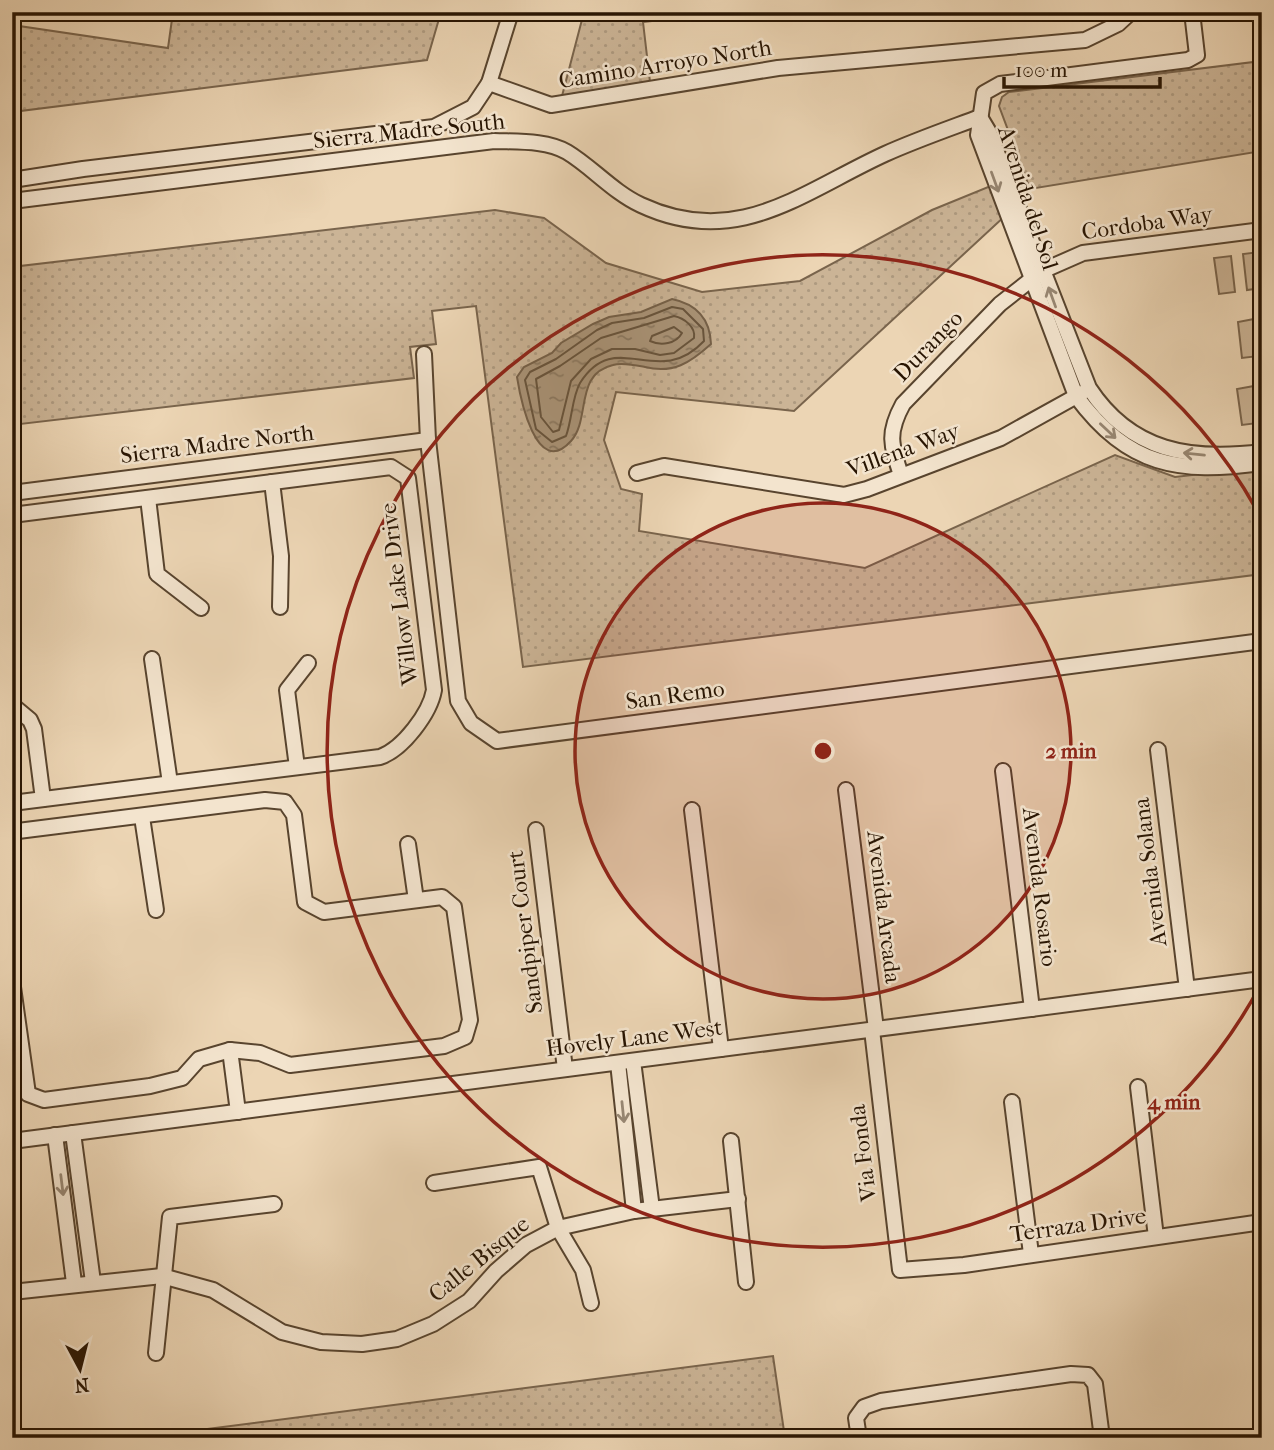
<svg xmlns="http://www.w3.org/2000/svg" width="1274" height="1450" font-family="'IM FELL French Canon',serif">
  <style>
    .grass { fill: url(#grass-dots); stroke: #79644c; stroke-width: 2 }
    .garden { fill: #cbb496; stroke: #79644c; stroke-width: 2 }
    .water { fill: url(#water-ripples); stroke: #756048; stroke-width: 2 }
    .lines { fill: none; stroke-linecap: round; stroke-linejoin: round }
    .shore { stroke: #68543c; stroke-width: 2 }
    .minor-casing { stroke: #58442e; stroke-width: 18 }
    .minor { stroke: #f3e4ce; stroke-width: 14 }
    .oneway { stroke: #978672 }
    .ring { fill: none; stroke: #8f2418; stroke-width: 3.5 }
    .labels { text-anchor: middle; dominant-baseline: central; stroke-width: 5; stroke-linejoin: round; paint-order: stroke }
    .street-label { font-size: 23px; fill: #271402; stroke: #f3e4ce }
    .centre { fill: #8f2418; stroke: #f3e4ce; stroke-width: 3.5 }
    .ring-label { font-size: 21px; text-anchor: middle; font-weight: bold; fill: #8f2418; stroke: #f3e4ce; stroke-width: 5; stroke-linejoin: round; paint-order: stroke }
  </style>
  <defs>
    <pattern id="grass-dots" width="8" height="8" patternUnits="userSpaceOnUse" patternTransform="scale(1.75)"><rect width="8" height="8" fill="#cbb496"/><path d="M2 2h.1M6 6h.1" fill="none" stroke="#ae9a80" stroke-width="1.8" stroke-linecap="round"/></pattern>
    <pattern id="water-ripples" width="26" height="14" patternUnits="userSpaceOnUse" patternTransform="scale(1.75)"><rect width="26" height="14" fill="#a99377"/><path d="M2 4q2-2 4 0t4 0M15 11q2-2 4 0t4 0" fill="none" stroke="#8a775f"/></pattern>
  </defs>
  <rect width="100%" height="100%" fill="#ecd5b4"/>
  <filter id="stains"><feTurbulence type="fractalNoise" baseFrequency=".00286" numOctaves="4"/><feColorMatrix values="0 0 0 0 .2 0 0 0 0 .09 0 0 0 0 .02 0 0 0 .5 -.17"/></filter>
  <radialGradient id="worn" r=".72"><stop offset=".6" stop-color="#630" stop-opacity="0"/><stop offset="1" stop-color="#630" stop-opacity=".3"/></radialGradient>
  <g class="grass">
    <path d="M 173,12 L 441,12 L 427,60 L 12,112 L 12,25 L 168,48 Z"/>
    <path d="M 584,12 L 732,12 L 643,22 L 650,82 L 562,96 Z"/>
    <path d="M 1262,61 L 1262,151 L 1030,189 L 999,106 L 1002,97 L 1009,92 Z"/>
    <path d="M 993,185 L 1006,215 L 794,411 L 616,392 L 604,440 L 621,489 L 642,494 L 639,531 L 865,568 L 1115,455 L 1175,477 L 1262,467 L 1262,574 L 523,667 L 476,306 L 432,311 L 436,344 L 410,347 L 414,378 L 12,425 L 12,267 L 495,210 L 544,218 L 606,263 L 702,292 L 800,281 L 932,210 Z"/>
    <path d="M 773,1356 L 785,1438 L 137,1438 Z"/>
  </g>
  <g class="garden">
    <path d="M 1259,252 L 1262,288 L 1247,290 L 1243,254 Z"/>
    <path d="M 1231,256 L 1235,292 L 1219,294 L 1214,258 Z"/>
    <path d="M 1254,319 L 1259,356 L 1242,358 L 1238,322 Z"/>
    <path d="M 1254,386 L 1258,423 L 1242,425 L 1237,389 Z"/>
  </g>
  <path class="water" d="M 672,299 C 696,304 710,319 711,344 C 690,363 673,374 645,367 C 635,365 622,362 613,365 C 574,374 591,419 571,441 C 536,480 520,396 517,377 L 524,367 L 552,353 L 561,343 L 593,324 L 609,317 L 641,312 Z"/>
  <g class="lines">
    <g class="shore">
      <path d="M 672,307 L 683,309 L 703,329 L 704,341 C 657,391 616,326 580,383 C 572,397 572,420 566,436 L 552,442 L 536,429 L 525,380 L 530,372 L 556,359 L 597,330 L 612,323 L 644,318 Z"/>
      <path d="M 674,316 C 684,318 696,327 694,338 L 674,353 L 660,355 L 635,349 L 612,349 L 591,359 L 571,381 L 559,430 L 553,432 L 541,417 L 536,379 L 560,366 L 601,338 Z"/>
      <path d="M 674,327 L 682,333 C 676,344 661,346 650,341 L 652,336 Z"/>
    </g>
    <g class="minor-casing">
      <g id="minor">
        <path d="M 1192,12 L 1197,55 L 1188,60 L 1000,84 L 984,93 L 978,135 L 1076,396 C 1129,467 1178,474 1262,463"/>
        <path d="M 489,83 L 511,12"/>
        <path d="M 980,117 L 989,132 L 1089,388 C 1131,452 1191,461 1262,452"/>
        <path d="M 12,180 L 83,169 L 434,127 L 473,107 L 489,83 L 551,105 L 778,68 L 1085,40 L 1118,24 L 1131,12"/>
        <path d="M 12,201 L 494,141 C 517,142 546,140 567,152 C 592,167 613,192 641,205 C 737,250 802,192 885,154 C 916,140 948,129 980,117"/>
        <path d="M 424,354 L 428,440 L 458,701 L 471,723 L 497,741 L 1262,641"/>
        <path d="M 637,473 L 664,466 L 844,495 L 867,489 L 1001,438 L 1082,393"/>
        <path d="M 901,475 C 891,445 887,433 903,404 L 1000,304 L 1042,271 L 1083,253 L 1262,230"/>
        <path d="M 272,482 L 281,556 L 280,607"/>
        <path d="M 12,493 L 428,440"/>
        <path d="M 148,498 L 157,574 L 201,608"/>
        <path d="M 12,515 L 391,467 L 408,478 L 434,690 C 430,713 403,749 380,757 L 12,803"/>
        <path d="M 152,659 L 170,783"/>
        <path d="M 12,705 L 30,720 L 34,729 L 43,799"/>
        <path d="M 1158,750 L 1187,989"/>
        <path d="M 297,767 L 287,690 L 308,663"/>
        <path d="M 1003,771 L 1032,1009"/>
        <path d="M 846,790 L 876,1029"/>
        <path d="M 692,810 L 721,1049"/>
        <path d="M 142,817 L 156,910"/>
        <path d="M 536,830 L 565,1069"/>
        <path d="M 12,835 L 18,831 L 265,800 L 285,802 L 294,815 L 305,902 L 324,912 L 442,897 L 454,907 L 470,1020 L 465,1037 L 444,1046 L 290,1065 L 260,1053 L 230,1050 L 199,1059 L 182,1078 L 150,1086 L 44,1100 L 28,1094 L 12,980"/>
        <path d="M 408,844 L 416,900"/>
        <path d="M 872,1030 L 900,1270 L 964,1265 L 1262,1222"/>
        <path d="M 230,1050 L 238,1112"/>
        <path d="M 633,1061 L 652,1209"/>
        <path d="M 618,1063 L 634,1211"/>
        <path d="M 1138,1087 L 1156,1237"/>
        <path d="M 1012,1102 L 1031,1254"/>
        <path d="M 73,1133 L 93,1282"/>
        <path d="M 55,1135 L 74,1283"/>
        <path d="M 12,1141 L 1262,979"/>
        <path d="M 731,1141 L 746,1282"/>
        <path d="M 434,1183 L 539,1167 L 558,1228 L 583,1270 L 591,1303"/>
        <path d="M 12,1292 L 162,1276 L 213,1290 L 282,1332 L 321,1342 L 362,1344 L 397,1339 L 433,1324 L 469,1301 L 496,1271 L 526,1245 L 558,1228 L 634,1211 L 738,1199"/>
        <path d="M 156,1353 L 170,1217 L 274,1204"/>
        <path d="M 859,1438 L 856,1418 L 864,1407 L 881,1401 L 1071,1374 L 1088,1375 L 1095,1384 L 1102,1438"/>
      </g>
    </g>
    <use href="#minor" class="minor"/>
  </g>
  <defs><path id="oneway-shaft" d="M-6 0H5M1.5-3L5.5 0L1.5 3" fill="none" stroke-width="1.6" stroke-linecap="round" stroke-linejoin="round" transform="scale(1.75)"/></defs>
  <g class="oneway">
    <use href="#oneway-shaft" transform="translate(995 182) rotate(70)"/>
    <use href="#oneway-shaft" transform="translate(1052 297) rotate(-110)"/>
    <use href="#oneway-shaft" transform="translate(1108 431) rotate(43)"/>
    <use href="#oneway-shaft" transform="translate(1194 454) rotate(-174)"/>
    <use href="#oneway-shaft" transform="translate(623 1112) rotate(84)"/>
    <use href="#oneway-shaft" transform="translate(62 1185) rotate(83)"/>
  </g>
  <circle cx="823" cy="751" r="248" fill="#8f2418" fill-opacity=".12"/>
  <g class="ring">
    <circle cx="823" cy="751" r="248"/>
    <path d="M1261 984A496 496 0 1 1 1261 518"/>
  </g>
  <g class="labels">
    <g class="street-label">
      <text transform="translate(665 64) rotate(-9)">Camino Arroyo North</text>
      <text transform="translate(409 131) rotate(-6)">Sierra Madre South</text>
      <text transform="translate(1028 198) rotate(72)">Avenida del Sol</text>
      <text transform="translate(1147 223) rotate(-8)">Cordoba Way</text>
      <text transform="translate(928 346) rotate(-46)">Durango</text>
      <text transform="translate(217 444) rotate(-7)">Sierra Madre North</text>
      <text transform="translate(903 450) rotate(-20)">Villena Way</text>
      <text transform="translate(399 594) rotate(-97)">Willow Lake Drive</text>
      <text transform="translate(675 695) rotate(-8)">San Remo</text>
      <text transform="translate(1150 872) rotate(-97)">Avenida Solana</text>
      <text transform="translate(1040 887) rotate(83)">Avenida Rosario</text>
      <text transform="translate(884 907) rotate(83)">Avenida Arcada</text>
      <text transform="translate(525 932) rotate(-97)">Sandpiper Court</text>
      <text transform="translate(634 1038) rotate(-7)">Hovely Lane West</text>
      <text transform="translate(863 1153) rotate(-97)">Via Fonda</text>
      <text transform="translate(1078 1225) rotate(-8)">Terraza Drive</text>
      <text transform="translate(479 1259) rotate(-39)">Calle Bisque</text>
    </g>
  </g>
  <circle cx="823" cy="751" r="10" class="centre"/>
  <g class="ring-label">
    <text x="1071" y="758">2 min</text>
    <text x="1174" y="1109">4 min</text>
  </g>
  <rect width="1274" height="1450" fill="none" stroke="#ecd5b4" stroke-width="42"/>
  <rect x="14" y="14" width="1246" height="1422" fill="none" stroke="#271402" stroke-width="3.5"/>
  <rect x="21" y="21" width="1232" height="1408" fill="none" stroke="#271402" stroke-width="2"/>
  <g transform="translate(80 1369) rotate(173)" stroke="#f3e4ce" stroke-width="5" paint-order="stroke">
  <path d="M0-5L12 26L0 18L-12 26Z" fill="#271402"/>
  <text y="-10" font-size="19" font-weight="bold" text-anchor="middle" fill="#271402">N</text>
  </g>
  <path d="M1004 77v10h156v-10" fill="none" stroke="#271402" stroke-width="3.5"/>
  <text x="1015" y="77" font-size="21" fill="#271402" stroke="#f3e4ce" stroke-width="5" paint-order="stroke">100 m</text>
  <rect width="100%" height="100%" filter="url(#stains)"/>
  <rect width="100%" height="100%" fill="url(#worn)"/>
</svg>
